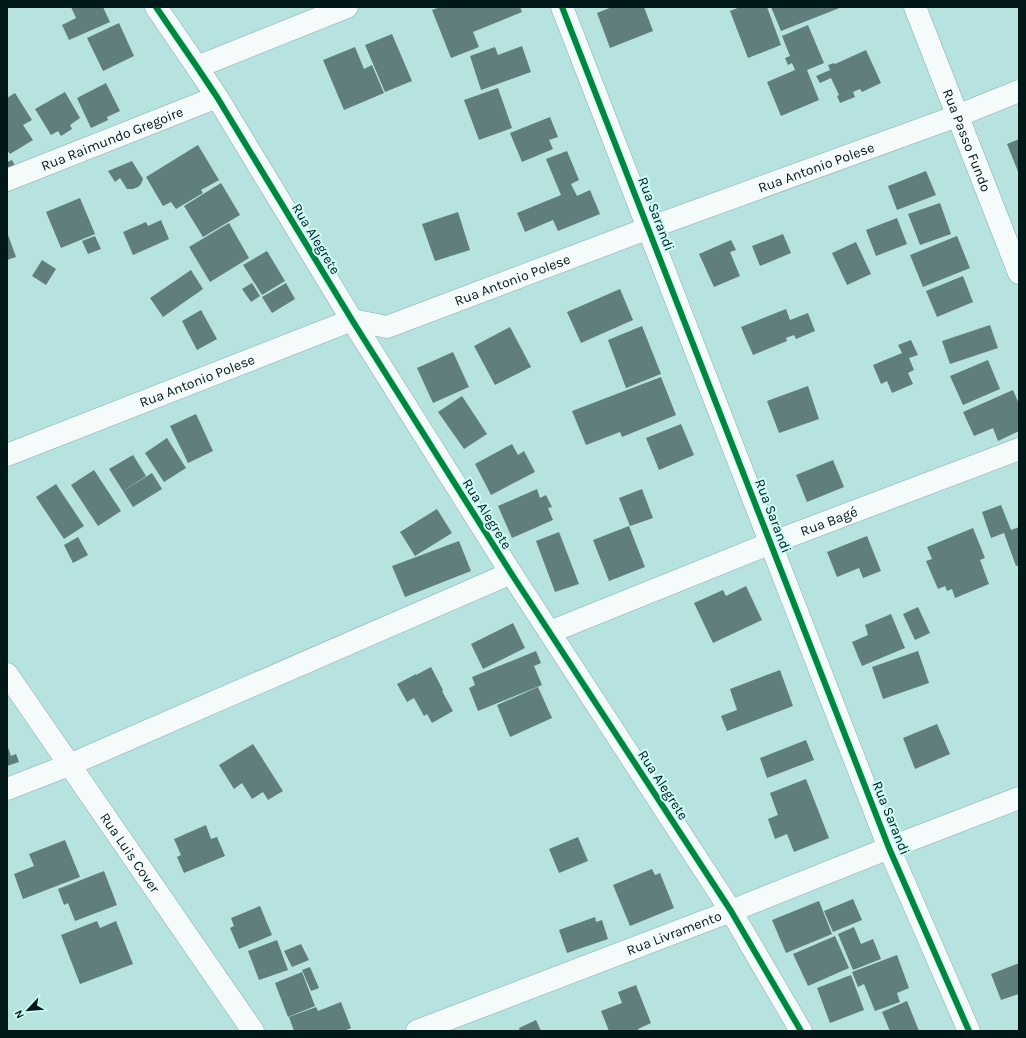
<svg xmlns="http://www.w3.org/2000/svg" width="1026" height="1038" font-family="Karla,sans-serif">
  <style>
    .building { fill: #607e7c }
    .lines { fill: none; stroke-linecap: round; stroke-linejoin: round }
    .minor-casing { stroke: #89adab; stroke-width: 23 }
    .minor { stroke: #f4fbfa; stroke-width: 22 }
    .cycleway-casing { stroke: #cdfcf8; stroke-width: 8 }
    .cycleway { stroke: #00873e; stroke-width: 6 }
    .labels { text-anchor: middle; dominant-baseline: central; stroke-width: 4; stroke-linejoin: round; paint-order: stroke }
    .street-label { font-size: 14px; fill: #001817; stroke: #cdfcf8 }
  </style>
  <rect width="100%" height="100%" fill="#b6e3e0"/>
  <g class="building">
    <path d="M 71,7 L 103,7 L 110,22 L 69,40 L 62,25 L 76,18 Z"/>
    <path d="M 440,7 L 520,7 L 522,12 L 473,32 L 479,47 L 451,58 L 432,10 Z"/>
    <path d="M 612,7 L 644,7 L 653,31 L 610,48 L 597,13 Z"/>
    <path d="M 740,7 L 767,7 L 781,45 L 748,58 L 730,11 Z"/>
    <path d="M 771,7 L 842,7 L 781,31 Z"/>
    <path d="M 119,23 L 134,56 L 103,71 L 87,38 Z"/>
    <path d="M 808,25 L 824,63 L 807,70 L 819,100 L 781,116 L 767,82 L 795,70 L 792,63 L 788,65 L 785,58 L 790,56 L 782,36 Z"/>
    <path d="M 392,34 L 412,81 L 385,92 L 365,45 Z"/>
    <path d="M 522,46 L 531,72 L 481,90 L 470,56 L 495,47 L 498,55 Z"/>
    <path d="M 355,47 L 364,69 L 372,65 L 384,93 L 344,110 L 323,60 Z"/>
    <path d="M 866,50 L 881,83 L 862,92 L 860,89 L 853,92 L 855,97 L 840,103 L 837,96 L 839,95 L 831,78 L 820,83 L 816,76 L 830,70 L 828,65 L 834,63 L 835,64 Z"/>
    <path d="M 106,83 L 120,111 L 107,117 L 108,120 L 91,128 L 77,98 Z"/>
    <path d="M 498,88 L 512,128 L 479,140 L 464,100 Z"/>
    <path d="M 65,92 L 80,118 L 70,125 L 72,129 L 61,136 L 58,131 L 51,135 L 35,109 Z"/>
    <path d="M 15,93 L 32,120 L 23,125 L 33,140 L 10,154 L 7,150 L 7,98 Z"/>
    <path d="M 550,117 L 558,137 L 549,140 L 553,149 L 522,162 L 510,133 Z"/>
    <path d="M 1019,139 L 1019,174 L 1007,144 Z"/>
    <path d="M 198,145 L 219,180 L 201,190 L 203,193 L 176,209 L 171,202 L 163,206 L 146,177 Z"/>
    <path d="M 567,151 L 579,180 L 571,184 L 577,196 L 590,190 L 600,214 L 558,231 L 553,220 L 525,232 L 517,213 L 561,195 L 546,159 Z"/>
    <path d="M 12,160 L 19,173 L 7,179 L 7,162 Z"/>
    <path d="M 132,161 L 143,179 L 141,184 L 138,187 L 133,189 L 127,189 L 120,178 L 115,182 L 108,171 Z"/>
    <path d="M 926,171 L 936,195 L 897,210 L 888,186 Z"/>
    <path d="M 221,183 L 240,215 L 203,237 L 184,206 Z"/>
    <path d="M 80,198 L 95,234 L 61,248 L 46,212 Z"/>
    <path d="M 940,203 L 951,234 L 920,245 L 908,214 Z"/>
    <path d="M 458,212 L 470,250 L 435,261 L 422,224 Z"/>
    <path d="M 897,218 L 907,244 L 876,256 L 866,230 Z"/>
    <path d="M 161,220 L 169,239 L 133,255 L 123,232 L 146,222 L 148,226 Z"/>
    <path d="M 229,223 L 249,258 L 210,282 L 189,247 Z"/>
    <path d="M 7,232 L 16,257 L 7,260 Z"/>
    <path d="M 783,234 L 791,253 L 760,266 L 752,246 Z"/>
    <path d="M 95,236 L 101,249 L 88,254 L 82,241 Z"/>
    <path d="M 957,236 L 970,268 L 923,287 L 910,255 Z"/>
    <path d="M 731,240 L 736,250 L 730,252 L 740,276 L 714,287 L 699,254 Z"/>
    <path d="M 856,242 L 871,274 L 847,285 L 832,253 Z"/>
    <path d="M 267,251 L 285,281 L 262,295 L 243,265 Z"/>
    <path d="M 42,260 L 56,269 L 46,285 L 32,276 Z"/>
    <path d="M 191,270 L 203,289 L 163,317 L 150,298 Z"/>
    <path d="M 963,276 L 973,302 L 937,317 L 926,291 Z"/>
    <path d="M 252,283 L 260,296 L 251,302 L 242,289 Z"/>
    <path d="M 286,283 L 295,299 L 272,313 L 262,297 Z"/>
    <path d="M 620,289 L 633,320 L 581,343 L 567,312 Z"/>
    <path d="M 786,309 L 790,320 L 808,313 L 815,331 L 796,339 L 794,335 L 786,338 L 787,341 L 753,355 L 741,327 Z"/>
    <path d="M 201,310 L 217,339 L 197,350 L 182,321 Z"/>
    <path d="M 990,325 L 998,348 L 950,364 L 942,341 Z"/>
    <path d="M 642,326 L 661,374 L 626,388 L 608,340 Z"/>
    <path d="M 510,327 L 531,367 L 495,385 L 474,346 Z"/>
    <path d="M 911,340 L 918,355 L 909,358 L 914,370 L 908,373 L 913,384 L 892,393 L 887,381 L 881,384 L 873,365 L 902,353 L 898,345 Z"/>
    <path d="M 453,352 L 469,387 L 433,403 L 417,368 Z"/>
    <path d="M 988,360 L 1000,389 L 963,405 L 950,376 Z"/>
    <path d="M 661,377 L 676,415 L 622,437 L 620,432 L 586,445 L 572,411 Z"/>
    <path d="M 808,386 L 819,419 L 779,433 L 767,401 Z"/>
    <path d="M 1013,390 L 1019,404 L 1019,431 L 998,441 L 993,428 L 974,436 L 963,412 Z"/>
    <path d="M 462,396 L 487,434 L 464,449 L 438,412 Z"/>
    <path d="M 196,414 L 213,451 L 188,463 L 170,426 Z"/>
    <path d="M 681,424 L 694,455 L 659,470 L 646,438 Z"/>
    <path d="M 167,438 L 186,468 L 164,482 L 145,453 Z"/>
    <path d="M 512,444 L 518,455 L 524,451 L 535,472 L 491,495 L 475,464 Z"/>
    <path d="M 133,455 L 146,476 L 123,491 L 109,469 Z"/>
    <path d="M 833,460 L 844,487 L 807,502 L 796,475 Z"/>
    <path d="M 94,470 L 121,511 L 98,526 L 71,485 Z"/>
    <path d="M 152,473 L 162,489 L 133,507 L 123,491 Z"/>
    <path d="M 56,484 L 84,526 L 64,539 L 36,497 Z"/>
    <path d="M 537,489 L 540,498 L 546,495 L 552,507 L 548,508 L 553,520 L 512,538 L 498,506 Z"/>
    <path d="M 642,489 L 653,518 L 630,526 L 619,498 Z"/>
    <path d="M 1001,505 L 1011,530 L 1019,527 L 1019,565 L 1016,566 L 1004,533 L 991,538 L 982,512 Z"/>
    <path d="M 437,509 L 452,533 L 415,556 L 400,532 Z"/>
    <path d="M 629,526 L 645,567 L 609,581 L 593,540 Z"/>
    <path d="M 973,528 L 985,558 L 980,560 L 989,584 L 955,598 L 952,589 L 947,591 L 945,586 L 938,589 L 926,561 L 932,559 L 927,547 Z"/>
    <path d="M 559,532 L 579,584 L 555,592 L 536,541 Z"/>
    <path d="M 867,536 L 881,571 L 863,578 L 859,568 L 837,577 L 827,552 Z"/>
    <path d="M 78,537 L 88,555 L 73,563 L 64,545 Z"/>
    <path d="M 459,541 L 471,571 L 405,597 L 392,566 Z"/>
    <path d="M 746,586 L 762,620 L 713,643 L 694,603 L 723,590 L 726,596 Z"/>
    <path d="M 918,607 L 930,633 L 915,640 L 903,614 Z"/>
    <path d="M 891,614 L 905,648 L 862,666 L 852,642 L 868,635 L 865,625 Z"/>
    <path d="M 513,623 L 525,648 L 483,669 L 471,644 Z"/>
    <path d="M 536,651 L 541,663 L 534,666 L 542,685 L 478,711 L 469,688 L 475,685 L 472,677 Z"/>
    <path d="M 918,651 L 929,683 L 883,699 L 872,667 Z"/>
    <path d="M 431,667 L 443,690 L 442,691 L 453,711 L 432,723 L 427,714 L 424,716 L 414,698 L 407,702 L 397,684 L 416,674 L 416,675 Z"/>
    <path d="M 780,670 L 793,706 L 727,731 L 721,716 L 737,710 L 730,689 Z"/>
    <path d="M 538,687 L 552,718 L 510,737 L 497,705 Z"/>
    <path d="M 937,724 L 950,754 L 915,769 L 903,738 Z"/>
    <path d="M 806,740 L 814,760 L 767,778 L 760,758 Z"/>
    <path d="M 253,744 L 283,791 L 268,800 L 263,792 L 252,799 L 242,783 L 234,789 L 219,765 Z"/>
    <path d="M 7,745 L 11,756 L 16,754 L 19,762 L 7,766 Z"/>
    <path d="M 806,779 L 829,838 L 794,852 L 787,834 L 775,839 L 768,819 L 778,815 L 770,793 Z"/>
    <path d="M 206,825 L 211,839 L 217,837 L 225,856 L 184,873 L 177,857 L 181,855 L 174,839 Z"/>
    <path d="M 578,837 L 588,861 L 559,873 L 549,849 Z"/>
    <path d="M 65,840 L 80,877 L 23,899 L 14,874 L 34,866 L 29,854 Z"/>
    <path d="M 652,869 L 655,875 L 660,873 L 674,908 L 630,926 L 613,885 Z"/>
    <path d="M 104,871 L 117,905 L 75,921 L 68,903 L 64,905 L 58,889 Z"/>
    <path d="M 853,899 L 862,920 L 833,932 L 824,911 Z"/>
    <path d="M 819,901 L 832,934 L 786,953 L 772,920 Z"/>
    <path d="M 260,906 L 272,935 L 239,949 L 230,928 L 234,926 L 231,918 Z"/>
    <path d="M 595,917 L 596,922 L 602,920 L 608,939 L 567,953 L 559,930 Z"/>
    <path d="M 97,921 L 100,928 L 116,921 L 133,964 L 80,984 L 61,935 Z"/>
    <path d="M 854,927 L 861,944 L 873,939 L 881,959 L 853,970 L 838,934 Z"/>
    <path d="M 835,936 L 849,968 L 808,986 L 793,954 Z"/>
    <path d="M 277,940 L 288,970 L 259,980 L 248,951 Z"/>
    <path d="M 301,944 L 309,960 L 292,967 L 284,951 Z"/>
    <path d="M 897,955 L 909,988 L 897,993 L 900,1002 L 875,1011 L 864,984 L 858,987 L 852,972 Z"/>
    <path d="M 1019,963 L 1019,994 L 1001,1000 L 991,974 Z"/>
    <path d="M 310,967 L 319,988 L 311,991 L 302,970 Z"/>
    <path d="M 302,972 L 315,1006 L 288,1017 L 275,983 Z"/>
    <path d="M 851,975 L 864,1010 L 830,1023 L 817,988 Z"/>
    <path d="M 636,985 L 651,1023 L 638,1029 L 639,1031 L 609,1031 L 601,1011 L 622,1003 L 618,992 Z"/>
    <path d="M 907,1001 L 919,1031 L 890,1031 L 882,1012 Z"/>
    <path d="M 341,1002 L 351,1028 L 344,1031 L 294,1031 L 289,1017 L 316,1007 L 318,1011 Z"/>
    <path d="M 536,1020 L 541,1031 L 520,1031 L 519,1028 Z"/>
  </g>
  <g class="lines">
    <g class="minor-casing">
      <g id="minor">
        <path d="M 156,7 L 197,67 L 217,97 L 352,320 L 511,573 L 731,911 L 801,1031"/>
        <path d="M 562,7 L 889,848 L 969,1031"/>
        <path id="s1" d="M 915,7 L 1019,273"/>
        <path d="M 197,67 L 347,7"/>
        <path id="s2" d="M 7,180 L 217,97"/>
        <path id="s3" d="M 7,455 L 352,320 L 387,327 L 649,228 L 957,116 L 1019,91"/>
        <path id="s4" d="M 550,632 L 771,543 L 1019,449"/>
        <path id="s5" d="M 7,674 L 253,1031"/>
        <path d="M 7,789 L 69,765 L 511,573"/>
        <path id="s6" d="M 417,1031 L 731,911 L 889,848 L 1019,798"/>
      </g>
    </g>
    <use href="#minor" class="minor"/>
    <g class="cycleway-casing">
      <g id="cycleway">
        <path d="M 156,7 L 197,67 L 217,97 L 352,320 L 511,573 L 731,911 L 801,1031"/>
        <path d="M 562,7 L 889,848 L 969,1031"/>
      </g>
    </g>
    <use href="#cycleway" class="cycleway"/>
  </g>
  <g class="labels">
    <g class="street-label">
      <text stroke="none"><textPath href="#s2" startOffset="113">Rua Raimundo Gregoire</textPath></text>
      <text stroke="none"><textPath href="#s1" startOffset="143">Rua Passo Fundo</textPath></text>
      <text stroke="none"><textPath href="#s3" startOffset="864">Rua Antonio Polese</textPath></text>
      <text transform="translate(656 214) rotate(69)">Rua Sarandi</text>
      <text transform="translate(316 239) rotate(59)">Rua Alegrete</text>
      <text stroke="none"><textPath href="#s3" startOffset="540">Rua Antonio Polese</textPath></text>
      <text stroke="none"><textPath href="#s3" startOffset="204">Rua Antonio Polese</textPath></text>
      <text transform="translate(487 514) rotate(58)">Rua Alegrete</text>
      <text transform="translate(773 516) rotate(69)">Rua Sarandi</text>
      <text stroke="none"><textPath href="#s4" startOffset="300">Rua Bagé</textPath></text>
      <text transform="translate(663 785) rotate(57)">Rua Alegrete</text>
      <text transform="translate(891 818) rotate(68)">Rua Sarandi</text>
      <text stroke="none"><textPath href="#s5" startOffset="217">Rua Luis Cover</textPath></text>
      <text stroke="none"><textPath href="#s6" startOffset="275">Rua Livramento</textPath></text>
    </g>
  </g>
  <rect width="1026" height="1038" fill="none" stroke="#001817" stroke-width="16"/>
  <g transform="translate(28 1010) rotate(244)" stroke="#cdfcf8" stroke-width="3" paint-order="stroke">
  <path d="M0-3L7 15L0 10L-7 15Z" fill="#001817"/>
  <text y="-6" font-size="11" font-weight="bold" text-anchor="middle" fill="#001817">N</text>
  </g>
</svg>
